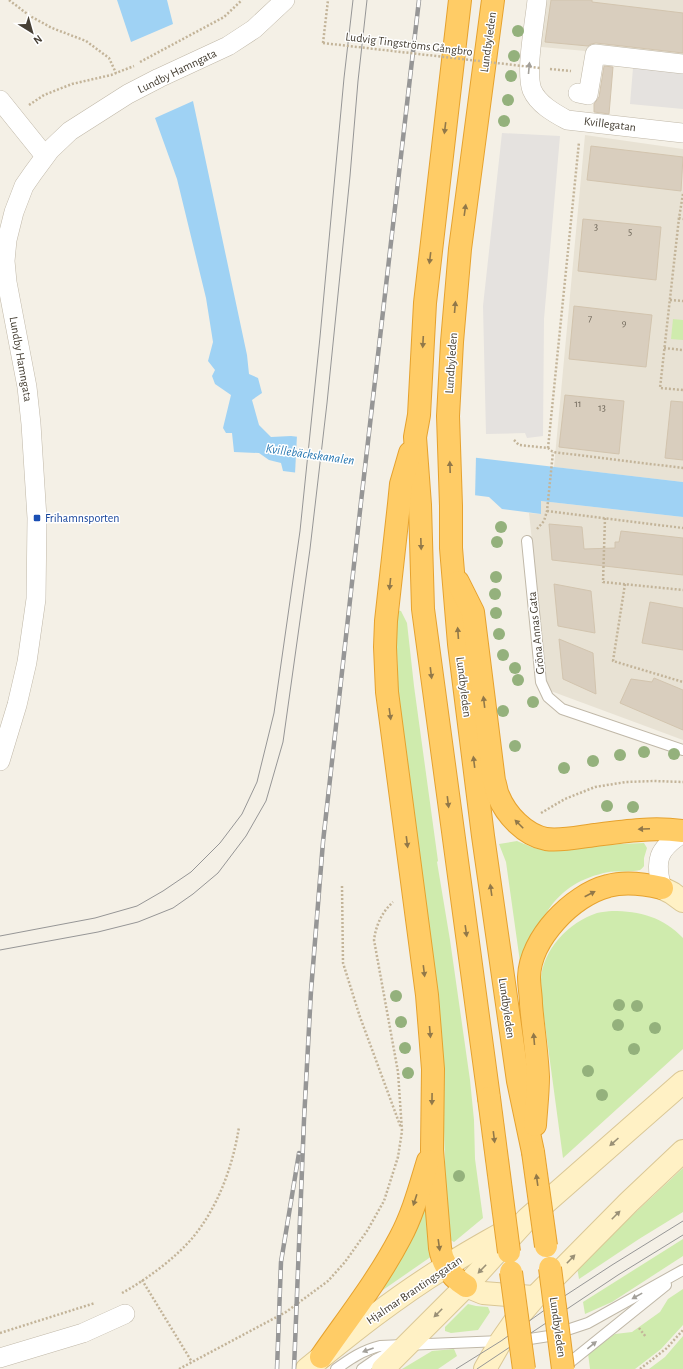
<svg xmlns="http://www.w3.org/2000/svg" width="683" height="1369" font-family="'Alegreya Sans',sans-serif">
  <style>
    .residential { fill: #e8e2d4 }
    .green { fill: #cfebad }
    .parking { fill: #e5e2df }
    .water { fill: #9fd2f4 }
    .pier { fill: #f4f0e6 }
    .building { fill: #d9cebe; stroke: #d2c4ae }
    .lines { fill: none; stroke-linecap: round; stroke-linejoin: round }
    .service-casing { stroke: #c0b8a8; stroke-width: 12 }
    .minor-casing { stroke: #c0b8a8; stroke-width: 20 }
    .secondary-casing { stroke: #dac795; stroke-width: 24 }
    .motorway-casing { stroke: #e6a22e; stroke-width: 24 }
    .path { stroke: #c3b499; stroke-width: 2.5; stroke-dasharray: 2 2; stroke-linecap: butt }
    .service { stroke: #fff; stroke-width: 10 }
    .minor { stroke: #fff; stroke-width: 19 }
    .secondary { stroke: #fff1c5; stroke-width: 22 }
    .motorway { stroke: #fc6; stroke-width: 22 }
    .tram { stroke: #969696; stroke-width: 1 }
    .rail-casing { stroke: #969696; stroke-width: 4.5 }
    .rail { stroke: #fff; stroke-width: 3; stroke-dasharray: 9; stroke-linecap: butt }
    .motorway-bridge-casing { stroke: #e6a22e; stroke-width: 24; stroke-linecap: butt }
    .path-bridge { stroke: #c3b499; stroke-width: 2.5; stroke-dasharray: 2 2; stroke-linecap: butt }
    .motorway-bridge { stroke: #fc6; stroke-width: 22 }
    .tree { fill: #94b17c }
    .oneway { fill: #a3a09a }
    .oneway2 { fill: #917849 }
    .oneway3 { fill: #9a9076 }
    .transit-dot { fill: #1a4fb4; stroke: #fff; stroke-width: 1.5 }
    .labels { text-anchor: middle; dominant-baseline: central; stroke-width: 3; stroke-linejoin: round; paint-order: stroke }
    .number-label { font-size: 10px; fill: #6c6457 }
    .street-label { font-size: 12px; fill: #474035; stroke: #fff }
    .transit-label { font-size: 12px; fill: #164399; stroke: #fff; text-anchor: start }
    .water-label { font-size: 13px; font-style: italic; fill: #2777b1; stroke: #fff }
  </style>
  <rect width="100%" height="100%" fill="#f4f0e6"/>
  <g class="residential">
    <path d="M 536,0 L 683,0 L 683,60 L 531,46 Z"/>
    <path d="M 585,135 L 683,149 L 683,482 L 554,467 Z"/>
    <path d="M 541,501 L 683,517 L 683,740 L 548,690 L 529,513 L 541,514 Z"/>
  </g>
  <g class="green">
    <path d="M 673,319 L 683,320 L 683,340 L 671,339 Z"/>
    <path d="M 396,610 L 401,611 L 407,623 L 414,686 L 438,861 L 437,862 L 450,940 L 470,1080 L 474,1120 L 475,1159 L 483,1218 L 454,1242 L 449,1239 L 446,1199 L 442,1061 L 398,690 Z"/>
    <path d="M 517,841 L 534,848 L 551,850 L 620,844 L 644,843 L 647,848 L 644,858 L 644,866 C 643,867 642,869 640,870 C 635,872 616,871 609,872 C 551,883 540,922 521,969 L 506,862 L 499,844 Z"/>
    <path d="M 612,911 C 640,911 663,917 683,938 L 683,1049 L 563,1158 L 542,1002 C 542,995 541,987 541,980 C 542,950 569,922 597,913 C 602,912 608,911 612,911 Z"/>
    <path d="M 683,1168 L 683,1212 L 639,1239 L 579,1279 L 577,1267 Z"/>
    <path d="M 430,1207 L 432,1256 L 380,1292 L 422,1209 Z"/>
    <path d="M 683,1239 L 683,1256 L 612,1302 L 585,1314 L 583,1302 Z"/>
    <path d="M 683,1289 L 683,1325 L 661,1349 L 635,1369 L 590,1369 L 588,1353 L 615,1334 L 632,1332 L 660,1312 L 668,1299 Z"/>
    <path d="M 468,1304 L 476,1306 L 488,1307 L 490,1312 L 478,1330 L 451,1333 L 445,1331 L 445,1327 Z"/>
    <path d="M 683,1336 L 683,1369 L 649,1369 L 665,1357 Z"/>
    <path d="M 454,1349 L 457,1356 L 438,1369 L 402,1369 L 432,1351 Z"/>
  </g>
  <g class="parking">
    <path d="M 633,68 L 683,72 L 683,109 L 630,104 Z"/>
    <path d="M 502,133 L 560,136 L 544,319 L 543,436 L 527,438 L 525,433 L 486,434 L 483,306 Z"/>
  </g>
  <g class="water">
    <path d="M 117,0 L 167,0 L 173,24 L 131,42 Z"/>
    <path d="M 193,101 L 247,355 L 249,374 L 258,378 L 262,393 L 252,400 L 259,425 L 271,437 L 291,436 L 683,482 L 683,517 L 541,501 L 541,514 L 502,509 L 489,497 L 283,471 L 281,463 L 269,460 L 259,453 L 234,452 L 232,433 L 226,433 L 223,428 L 231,395 L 215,384 L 212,376 L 215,370 L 208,361 L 213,342 L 206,298 L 177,179 L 155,118 Z"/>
  </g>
  <path class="pier" d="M 297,435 L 476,456 L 475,498 L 295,474 Z"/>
  <g class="building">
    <path d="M 551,0 L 592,0 L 592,2 L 683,13 L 683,53 L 596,43 L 591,44 L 588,46 L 545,42 Z"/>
    <path d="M 604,66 L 613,67 L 609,114 L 594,112 L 594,104 L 599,97 Z"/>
    <path d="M 591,146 L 683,157 L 681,191 L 587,180 Z"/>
    <path d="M 583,219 L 661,227 L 656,280 L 578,271 Z"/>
    <path d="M 574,306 L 652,315 L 646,367 L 569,359 Z"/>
    <path d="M 565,395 L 624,401 L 619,454 L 559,447 Z"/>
    <path d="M 671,401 L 683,402 L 683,460 L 665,458 Z"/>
    <path d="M 549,524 L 582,527 L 584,549 L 615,548 L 615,542 L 619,542 L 621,531 L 683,538 L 683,575 L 552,560 Z"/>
    <path d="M 554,584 L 591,591 L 595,633 L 558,626 Z"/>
    <path d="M 650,602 L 683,608 L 683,650 L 642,643 Z"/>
    <path d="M 559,639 L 593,653 L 596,694 L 563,679 Z"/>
    <path d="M 654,678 L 683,690 L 683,730 L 620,703 L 631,679 L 652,682 Z"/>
  </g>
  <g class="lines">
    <g class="service-casing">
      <g id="service">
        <path d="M 527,541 L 541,682 L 548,697 L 562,709 L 683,750"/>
        <path d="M 517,1341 L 549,1336 L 588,1323 L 683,1270"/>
        <path d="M 563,1368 L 666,1285"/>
        <path d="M 336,1369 C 350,1359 363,1350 380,1346 L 501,1341"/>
        <path d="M 362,1369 L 375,1360 L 389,1353"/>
      </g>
    </g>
    <g class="minor-casing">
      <g id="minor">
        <path d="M 537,0 C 535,22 525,71 532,90 C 538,104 554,113 567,120 L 683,133"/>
        <path d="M 578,93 L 588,95 L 595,54 L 683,64"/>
        <path d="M 0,100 L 45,156"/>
        <path d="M 0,761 L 17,705 L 27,662 L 36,599 L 37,518 L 31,424 L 27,387 L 7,282 L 5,261 L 7,240 L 14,212 L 24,186 L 33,173 L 50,150 L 70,131 L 128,94 L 159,78 L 228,46 L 254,29 L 285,0"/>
        <path d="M 662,888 C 654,860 658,849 683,833"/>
        <path d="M 0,1358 L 83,1333 L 125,1314"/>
      </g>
    </g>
    <g class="secondary-casing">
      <g id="secondary">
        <path d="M 662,888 L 672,893 L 683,901"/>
        <path d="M 466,1286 L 483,1293 L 533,1297"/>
        <path d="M 307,1369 C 351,1333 396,1297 445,1267 C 466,1253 489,1241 511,1228"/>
        <path d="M 383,1369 L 466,1286 L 527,1219 L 683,1082"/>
        <path d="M 485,1369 L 501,1341 L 517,1318 L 535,1297 L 629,1202 L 683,1151"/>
      </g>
    </g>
    <g class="motorway-casing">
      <g id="motorway">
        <path d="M 460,0 L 425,303 L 419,415 L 415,437 L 420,505 L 423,609 L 489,1098"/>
        <path d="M 493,0 L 460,249 L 452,342 L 448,416 L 451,506 L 451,548 L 459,644 L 483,836 L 518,1081 L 533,1152"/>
        <path d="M 410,453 L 401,484 L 399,504 L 386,621 L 385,647 L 387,692 L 427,995 L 433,1069 L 432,1150 L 440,1248 C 443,1265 451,1277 466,1286"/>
        <path d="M 458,582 L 473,612 L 494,781 C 496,785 496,791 498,795 C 506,815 525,835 546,839 C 562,841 579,837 595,835 C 625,831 653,827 683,831"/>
        <path d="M 535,1125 C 536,1109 538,1093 538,1077 C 537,1053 533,1028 531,1004 C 531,995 529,986 529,977 C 530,939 572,895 608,886 C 626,881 645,884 662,888"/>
        <path d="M 321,1357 C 348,1318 378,1280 400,1238 C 413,1214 420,1187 428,1161"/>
      </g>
    </g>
    <g class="path">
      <path d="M 9,0 L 30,16 L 52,28 L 86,41 L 109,58 L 116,73"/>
      <path d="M 323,43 L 328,0"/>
      <path d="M 140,62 L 224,17 L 242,0"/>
      <path d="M 550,69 L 571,71"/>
      <path d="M 29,105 L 44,95 L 72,84 L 111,75 L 134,66"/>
      <path d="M 683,194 L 679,218 L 683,219"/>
      <path d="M 679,218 L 660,388 L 683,390"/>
      <path d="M 670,300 L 683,301"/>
      <path d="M 664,348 L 683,350"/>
      <path d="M 514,440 L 519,445 L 548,448 L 553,452 L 683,468"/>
      <path d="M 548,448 L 579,142"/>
      <path d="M 547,511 L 683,528"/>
      <path d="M 605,518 L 603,582 L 683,590"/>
      <path d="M 537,529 L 544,521 L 547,511 L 553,452"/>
      <path d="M 625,584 L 613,661 L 683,682"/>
      <path d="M 541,813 L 565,799 L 595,787 L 626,782 L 654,781 L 683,782"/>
      <path d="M 342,886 L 343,963 L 360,1017 L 401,1128"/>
      <path d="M 142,1280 L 192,1362"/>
      <path d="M 122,1293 C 146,1280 177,1257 194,1236 C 219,1205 233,1165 239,1127"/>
      <path d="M 639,1328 L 646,1337"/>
      <path d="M 0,1333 L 95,1303"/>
      <path d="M 179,1369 L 286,1312 L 328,1281 L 345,1262 L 367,1231 L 384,1201 L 398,1157 L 402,1131 L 398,1072 L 374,940 C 376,925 382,912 393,902"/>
      <path d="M 640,1369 L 667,1348 L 683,1330"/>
    </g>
    <use href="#service" class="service"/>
    <use href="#minor" class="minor"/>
    <use href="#secondary" class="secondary"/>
    <use href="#motorway" class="motorway"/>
    <g class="tram">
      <path d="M 0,936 L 95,918 L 137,906 L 163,891 L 191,872 L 220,843 L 242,814 L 257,782 L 274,713 L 300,531 L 320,337 L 344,78 L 353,0"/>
      <path d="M 0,950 L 98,932 L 138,922 L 173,908 L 193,894 L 218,873 L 246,836 L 266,801 L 283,742 L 310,549 L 327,403 L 350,176 L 358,81 L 367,0"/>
      <path d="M 456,1369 L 501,1341 L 563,1297 L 612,1265 L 683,1221"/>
      <path d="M 477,1369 L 618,1275 L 683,1235"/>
    </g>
    <g class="rail-casing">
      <g id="rail">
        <path d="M 277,1369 L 281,1262 L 299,1153"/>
        <path d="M 294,1369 L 304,1120 L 311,991 L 323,842 L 361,502 L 419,0"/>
      </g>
    </g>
    <use href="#rail" class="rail"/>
    <g class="motorway-bridge-casing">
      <g id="motorway-bridge">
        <path d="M 489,1098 L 509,1252"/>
        <path d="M 533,1152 L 546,1246"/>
        <path d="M 550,1268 L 563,1369"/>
        <path d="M 511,1272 L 524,1369"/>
      </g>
    </g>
    <path class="path-bridge" d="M 323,43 L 540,68"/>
    <use href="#motorway-bridge" class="motorway-bridge"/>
  </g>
  <g class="tree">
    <circle cx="518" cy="31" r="6"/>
    <circle cx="514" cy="56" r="6"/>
    <circle cx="511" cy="76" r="6"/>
    <circle cx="508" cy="100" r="6"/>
    <circle cx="504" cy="121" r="6"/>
    <circle cx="501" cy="527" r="6"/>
    <circle cx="497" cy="542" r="6"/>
    <circle cx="496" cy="577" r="6"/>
    <circle cx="495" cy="594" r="6"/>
    <circle cx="496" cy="613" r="6"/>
    <circle cx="499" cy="634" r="6"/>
    <circle cx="503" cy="655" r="6"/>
    <circle cx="515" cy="668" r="6"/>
    <circle cx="518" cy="680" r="6"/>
    <circle cx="533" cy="702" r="6"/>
    <circle cx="503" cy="711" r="6"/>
    <circle cx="515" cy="746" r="6"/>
    <circle cx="644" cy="752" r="6"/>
    <circle cx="674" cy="754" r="6"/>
    <circle cx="620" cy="755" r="6"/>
    <circle cx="593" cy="761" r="6"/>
    <circle cx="564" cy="768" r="6"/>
    <circle cx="607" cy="806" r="6"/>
    <circle cx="633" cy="807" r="6"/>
    <circle cx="396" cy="996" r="6"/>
    <circle cx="619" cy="1005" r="6"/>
    <circle cx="637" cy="1006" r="6"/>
    <circle cx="401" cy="1022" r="6"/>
    <circle cx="618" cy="1025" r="6"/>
    <circle cx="655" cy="1028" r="6"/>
    <circle cx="405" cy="1048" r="6"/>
    <circle cx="634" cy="1049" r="6"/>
    <circle cx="588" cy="1071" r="6"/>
    <circle cx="408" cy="1073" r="6"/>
    <circle cx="602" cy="1095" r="6"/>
    <circle cx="459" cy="1176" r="6"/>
  </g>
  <defs><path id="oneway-solid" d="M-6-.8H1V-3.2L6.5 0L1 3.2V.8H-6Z"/></defs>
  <g class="oneway">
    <use href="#oneway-solid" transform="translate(529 68) rotate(-85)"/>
    <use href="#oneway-solid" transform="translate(637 1296) rotate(151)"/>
    <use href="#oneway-solid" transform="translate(592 1345) rotate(-39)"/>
    <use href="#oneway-solid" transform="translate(368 1350) rotate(160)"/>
  </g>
  <g class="oneway2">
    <use href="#oneway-solid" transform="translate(445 128) rotate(97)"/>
    <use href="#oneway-solid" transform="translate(465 210) rotate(-82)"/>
    <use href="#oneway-solid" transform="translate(430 258) rotate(97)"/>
    <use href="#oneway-solid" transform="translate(455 307) rotate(-85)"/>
    <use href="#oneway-solid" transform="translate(423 342) rotate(93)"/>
    <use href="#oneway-solid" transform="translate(450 467) rotate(-92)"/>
    <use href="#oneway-solid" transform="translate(421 544) rotate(88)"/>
    <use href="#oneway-solid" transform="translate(390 584) rotate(96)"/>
    <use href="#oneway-solid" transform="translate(458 633) rotate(-94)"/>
    <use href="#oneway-solid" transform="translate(431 673) rotate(83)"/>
    <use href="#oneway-solid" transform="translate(484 702) rotate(-97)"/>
    <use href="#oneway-solid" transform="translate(390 714) rotate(82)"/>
    <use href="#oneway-solid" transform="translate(474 762) rotate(-97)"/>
    <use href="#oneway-solid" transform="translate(448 802) rotate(83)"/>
    <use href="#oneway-solid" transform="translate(519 824) rotate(-135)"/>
    <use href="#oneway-solid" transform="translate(644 829) rotate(177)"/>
    <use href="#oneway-solid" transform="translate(407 842) rotate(83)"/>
    <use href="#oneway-solid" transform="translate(491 890) rotate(-98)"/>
    <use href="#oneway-solid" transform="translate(590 894) rotate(-27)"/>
    <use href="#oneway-solid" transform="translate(466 931) rotate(82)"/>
    <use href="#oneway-solid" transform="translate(424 971) rotate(83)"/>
    <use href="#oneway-solid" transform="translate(430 1032) rotate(85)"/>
    <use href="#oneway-solid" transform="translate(534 1039) rotate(-95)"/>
    <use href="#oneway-solid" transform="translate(432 1099) rotate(91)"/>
    <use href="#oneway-solid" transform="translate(494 1137) rotate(83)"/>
    <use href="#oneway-solid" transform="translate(537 1180) rotate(-98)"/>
    <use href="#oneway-solid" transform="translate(415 1200) rotate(108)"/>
    <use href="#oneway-solid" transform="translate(439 1245) rotate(82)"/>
  </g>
  <g class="oneway3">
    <use href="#oneway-solid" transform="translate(614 1142) rotate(138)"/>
    <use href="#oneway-solid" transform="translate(616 1215) rotate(-45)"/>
    <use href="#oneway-solid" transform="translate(571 1259) rotate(-46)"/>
    <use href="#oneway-solid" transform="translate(482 1269) rotate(134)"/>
    <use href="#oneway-solid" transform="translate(438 1313) rotate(135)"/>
  </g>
  <rect class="transit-dot" x="33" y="514" width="8" height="8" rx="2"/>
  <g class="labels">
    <g class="number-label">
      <text x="596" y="227">3</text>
      <text x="630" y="232">5</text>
      <text x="590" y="319">7</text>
      <text x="624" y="323">9</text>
      <text x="578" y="404">11</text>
      <text x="602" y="408">13</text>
    </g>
    <g class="street-label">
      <text transform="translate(488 42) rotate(-82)">Lundbyleden</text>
      <text transform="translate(409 44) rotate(7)">Ludvig Tingströms Gångbro</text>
      <text transform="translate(177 71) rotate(-26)">Lundby Hamngata</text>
      <text transform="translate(610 124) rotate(7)">Kvillegatan</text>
      <text transform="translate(21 359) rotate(80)">Lundby Hamngata</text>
      <text transform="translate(451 363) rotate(-86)">Lundbyleden</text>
      <text transform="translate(536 633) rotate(-96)">Gröna Annas Gata</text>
      <text transform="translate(464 687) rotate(83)">Lundbyleden</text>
      <text transform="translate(507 1008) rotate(82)">Lundbyleden</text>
      <text transform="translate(414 1290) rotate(-34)">Hjalmar Brantingsgatan</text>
      <text transform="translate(558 1327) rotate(82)">Lundbyleden</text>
    </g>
    <g class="transit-label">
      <text x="45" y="518">Frihamnsporten</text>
    </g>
    <g class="water-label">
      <text transform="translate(310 455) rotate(8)">Kvillebäckskanalen</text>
    </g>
  </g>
  <g transform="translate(32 32) rotate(143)" stroke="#ffffff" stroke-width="3" paint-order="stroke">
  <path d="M0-3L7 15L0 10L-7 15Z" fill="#474035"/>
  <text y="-6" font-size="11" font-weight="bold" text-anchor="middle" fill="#474035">N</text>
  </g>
</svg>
